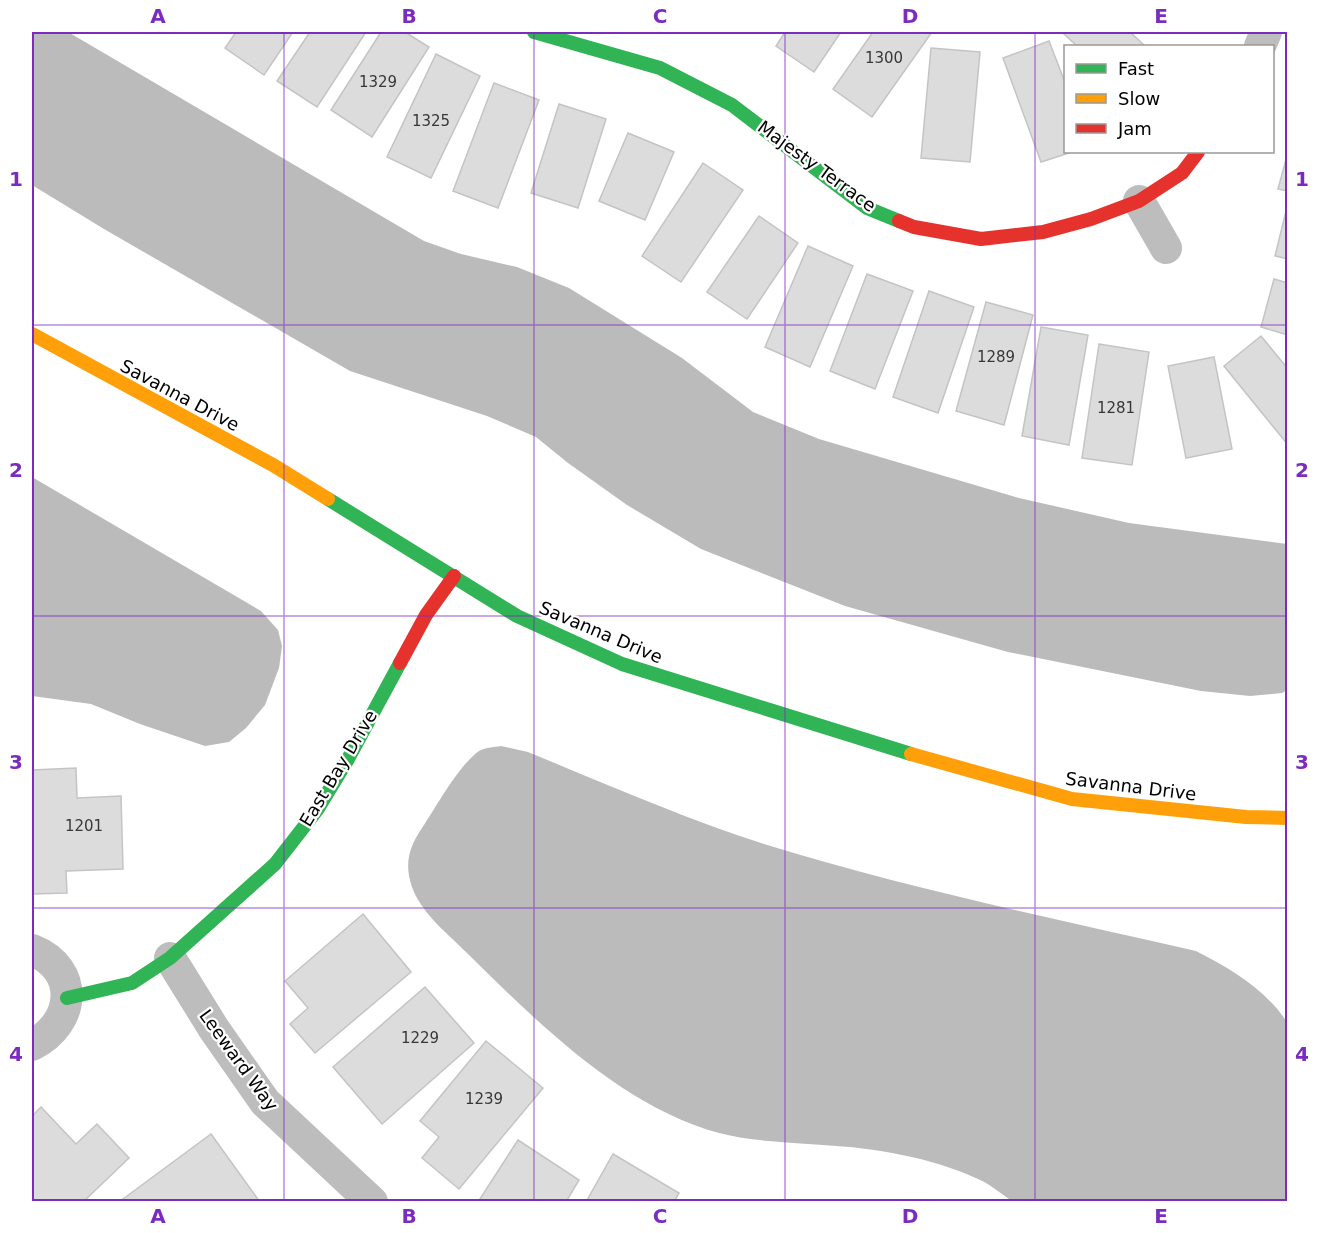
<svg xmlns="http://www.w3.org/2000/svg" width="1319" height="1233" font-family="'DejaVu Sans',sans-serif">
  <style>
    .water { fill: #bbb }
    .building { fill: #dcdcdc; stroke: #c4c4c4; stroke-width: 1.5 }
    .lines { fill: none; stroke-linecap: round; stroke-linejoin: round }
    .street { stroke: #bdbdbd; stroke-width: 32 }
    .fast { stroke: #30b455; stroke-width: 14 }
    .slow { stroke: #ff9f0a; stroke-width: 14 }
    .jam { stroke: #e5322d; stroke-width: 14 }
    .grid { fill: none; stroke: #7b2cbf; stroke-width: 1.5; stroke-opacity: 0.55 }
    .labels { text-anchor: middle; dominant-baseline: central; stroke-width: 4.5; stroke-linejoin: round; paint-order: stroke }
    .number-label { font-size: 15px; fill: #373737 }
    .street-label { font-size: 18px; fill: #000; stroke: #fff }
    .neatline { fill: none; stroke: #7b2cbf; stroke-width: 2 }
    .grid-label { font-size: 20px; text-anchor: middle; font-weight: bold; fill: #7b2cbf }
  </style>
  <rect width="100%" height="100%" fill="#fff"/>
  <g class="water">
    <path d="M 32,32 L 68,32 L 424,241 L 461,254 L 517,267 L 569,288 L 682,358 L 753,412 L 819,439 L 1019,498 L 1129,523 L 1287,544 L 1287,690 L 1282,693 L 1250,696 L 1201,691 L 1008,652 L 845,606 L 701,549 L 627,505 L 568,463 L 536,437 L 487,416 L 350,371 L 104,229 L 32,185 Z"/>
    <path d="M 32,477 L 261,611 L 278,630 L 282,646 L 279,668 L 265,705 L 246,728 L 229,742 L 205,746 L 140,724 L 91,704 L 32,696 Z"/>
    <path d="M 501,746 L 528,752 C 606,784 683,818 764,844 C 906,888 1052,918 1196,951 C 1231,969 1264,988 1287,1022 L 1287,1201 L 1012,1201 C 1001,1194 990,1184 978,1179 C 930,1157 875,1148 823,1145 C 789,1142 753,1142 719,1133 C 622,1107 537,1022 467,953 C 448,934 421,913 412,887 C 404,864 409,847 422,828 C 436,807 459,765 479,751 C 484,748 494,747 501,746 Z"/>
  </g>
  <g class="building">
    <path d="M 236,32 L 293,32 L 264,75 L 225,48 Z"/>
    <path d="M 310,32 L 366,32 L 317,107 L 277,81 Z"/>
    <path d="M 381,32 L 405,32 L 429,47 L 372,137 L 331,110 Z"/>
    <path d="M 785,32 L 841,32 L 814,72 L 776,46 Z"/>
    <path d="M 873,32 L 932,32 L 872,117 L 833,89 Z"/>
    <path d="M 1066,32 L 1130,32 L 1145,46 L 1077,46 L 1064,34 Z"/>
    <path d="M 1049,41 L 1066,85 L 1066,152 L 1072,152 L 1041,162 L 1003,58 Z"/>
    <path d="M 931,48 L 980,52 L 970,162 L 921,158 Z"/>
    <path d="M 436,54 L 480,76 L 431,178 L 387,157 Z"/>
    <path d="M 494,83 L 539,100 L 498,208 L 453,191 Z"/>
    <path d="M 559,104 L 606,119 L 578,208 L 531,193 Z"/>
    <path d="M 628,133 L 674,152 L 645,220 L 599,201 Z"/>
    <path d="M 1288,152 L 1288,191 L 1278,189 Z"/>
    <path d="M 703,163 L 743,190 L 681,282 L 642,256 Z"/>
    <path d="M 1287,207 L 1288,207 L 1288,259 L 1275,256 Z"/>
    <path d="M 759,216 L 798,243 L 747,319 L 707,292 Z"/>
    <path d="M 808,246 L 853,266 L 810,367 L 765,347 Z"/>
    <path d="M 867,274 L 913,291 L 875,389 L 830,371 Z"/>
    <path d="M 1274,279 L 1288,283 L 1288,335 L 1261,327 Z"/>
    <path d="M 929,291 L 974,307 L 938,413 L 893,397 Z"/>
    <path d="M 986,302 L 1033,315 L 1004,425 L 956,411 Z"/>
    <path d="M 1041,327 L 1088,335 L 1069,445 L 1022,436 Z"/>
    <path d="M 1261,336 L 1288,369 L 1288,445 L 1224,366 Z"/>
    <path d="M 1099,344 L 1149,352 L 1132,465 L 1082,458 Z"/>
    <path d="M 1214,357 L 1232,449 L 1186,458 L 1168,366 Z"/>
    <path d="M 76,768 L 77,798 L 121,796 L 123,869 L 66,871 L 67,893 L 32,894 L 32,770 Z"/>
    <path d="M 363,914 L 411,972 L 315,1053 L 290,1024 L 308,1008 L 285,981 Z"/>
    <path d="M 425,987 L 474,1043 L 382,1124 L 333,1067 Z"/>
    <path d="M 486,1041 L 543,1088 L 459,1189 L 422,1158 L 439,1137 L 420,1121 Z"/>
    <path d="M 41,1107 L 76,1144 L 97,1124 L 129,1158 L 83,1202 L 32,1202 L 32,1116 Z"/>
    <path d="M 211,1134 L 260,1202 L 119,1202 Z"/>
    <path d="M 518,1140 L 579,1180 L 566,1202 L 478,1202 Z"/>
    <path d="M 613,1154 L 679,1193 L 674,1202 L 586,1202 Z"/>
  </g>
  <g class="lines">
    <g class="street">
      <path d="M 1260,46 L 1266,32"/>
      <path d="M 1139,201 L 1166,248"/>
      <path d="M 32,950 C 80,969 76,1023 32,1045"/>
      <path d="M 170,958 L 214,1029 L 265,1102 L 372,1202"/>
    </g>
    <g class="fast">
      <path d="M 534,32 L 660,68 L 732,105 L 867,208 L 899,221"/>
      <path d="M 328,499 L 517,616 L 622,664 L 911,754"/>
      <path d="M 67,998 L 132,983 L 170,958 L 275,864 L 317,810 L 348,759 L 400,663"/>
    </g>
    <g class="slow">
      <path d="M 32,334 L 273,465 L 328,499"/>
      <path d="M 911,754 L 1072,799 L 1246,817 L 1288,818"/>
    </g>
    <g class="jam">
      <path d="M 899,221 L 914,227 L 981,239 L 1043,232 L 1091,219 L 1139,201 L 1182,173 L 1198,152"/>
      <path d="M 400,663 L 426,615 L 454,576"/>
    </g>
  </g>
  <path class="grid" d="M 284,32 L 284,1202M 534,32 L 534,1202M 785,32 L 785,1202M 1035,32 L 1035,1202M 32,325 L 1288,325M 32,616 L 1288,616M 32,908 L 1288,908"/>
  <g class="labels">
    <g class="number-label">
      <text x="884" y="58">1300</text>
      <text x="378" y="82">1329</text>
      <text x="431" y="121">1325</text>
      <text x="996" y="357">1289</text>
      <text x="1116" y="408">1281</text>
      <text x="84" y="826">1201</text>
      <text x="420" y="1038">1229</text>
      <text x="484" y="1099">1239</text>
    </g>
    <g class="street-label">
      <text transform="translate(817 166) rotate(36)">Majesty Terrace</text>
      <text transform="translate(180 395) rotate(28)">Savanna Drive</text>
      <text transform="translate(601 632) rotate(23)">Savanna Drive</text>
      <text transform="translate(338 768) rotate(-59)">East Bay Drive</text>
      <text transform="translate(1131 786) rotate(7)">Savanna Drive</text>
      <text transform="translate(239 1060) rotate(54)">Leeward Way</text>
    </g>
  </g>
  <rect width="1319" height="1233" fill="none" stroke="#ffffff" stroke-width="66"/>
  <rect x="1064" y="45" width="210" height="108" fill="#ffffff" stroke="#999999" stroke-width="1.5"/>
  <rect x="1076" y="64" width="30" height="9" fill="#30b455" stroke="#999999" stroke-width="1.5"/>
  <text x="1118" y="75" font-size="18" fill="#000000">Fast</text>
  <rect x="1076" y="94" width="30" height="9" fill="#ff9f0a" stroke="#999999" stroke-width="1.5"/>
  <text x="1118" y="105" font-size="18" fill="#000000">Slow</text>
  <rect x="1076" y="124" width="30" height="9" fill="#e5322d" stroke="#999999" stroke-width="1.5"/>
  <text x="1118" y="135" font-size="18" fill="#000000">Jam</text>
  <rect x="33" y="33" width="1253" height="1167" class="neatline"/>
  <g class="grid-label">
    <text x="158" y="23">A</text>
    <text x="409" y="23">B</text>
    <text x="660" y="23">C</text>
    <text x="910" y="23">D</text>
    <text x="1161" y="23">E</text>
    <text x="16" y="186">1</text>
    <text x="1302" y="186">1</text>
    <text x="16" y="477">2</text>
    <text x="1302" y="477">2</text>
    <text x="16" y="769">3</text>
    <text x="1302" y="769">3</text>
    <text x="16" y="1061">4</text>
    <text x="1302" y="1061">4</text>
    <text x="158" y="1223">A</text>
    <text x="409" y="1223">B</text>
    <text x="660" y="1223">C</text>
    <text x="910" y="1223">D</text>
    <text x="1161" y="1223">E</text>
  </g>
</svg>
